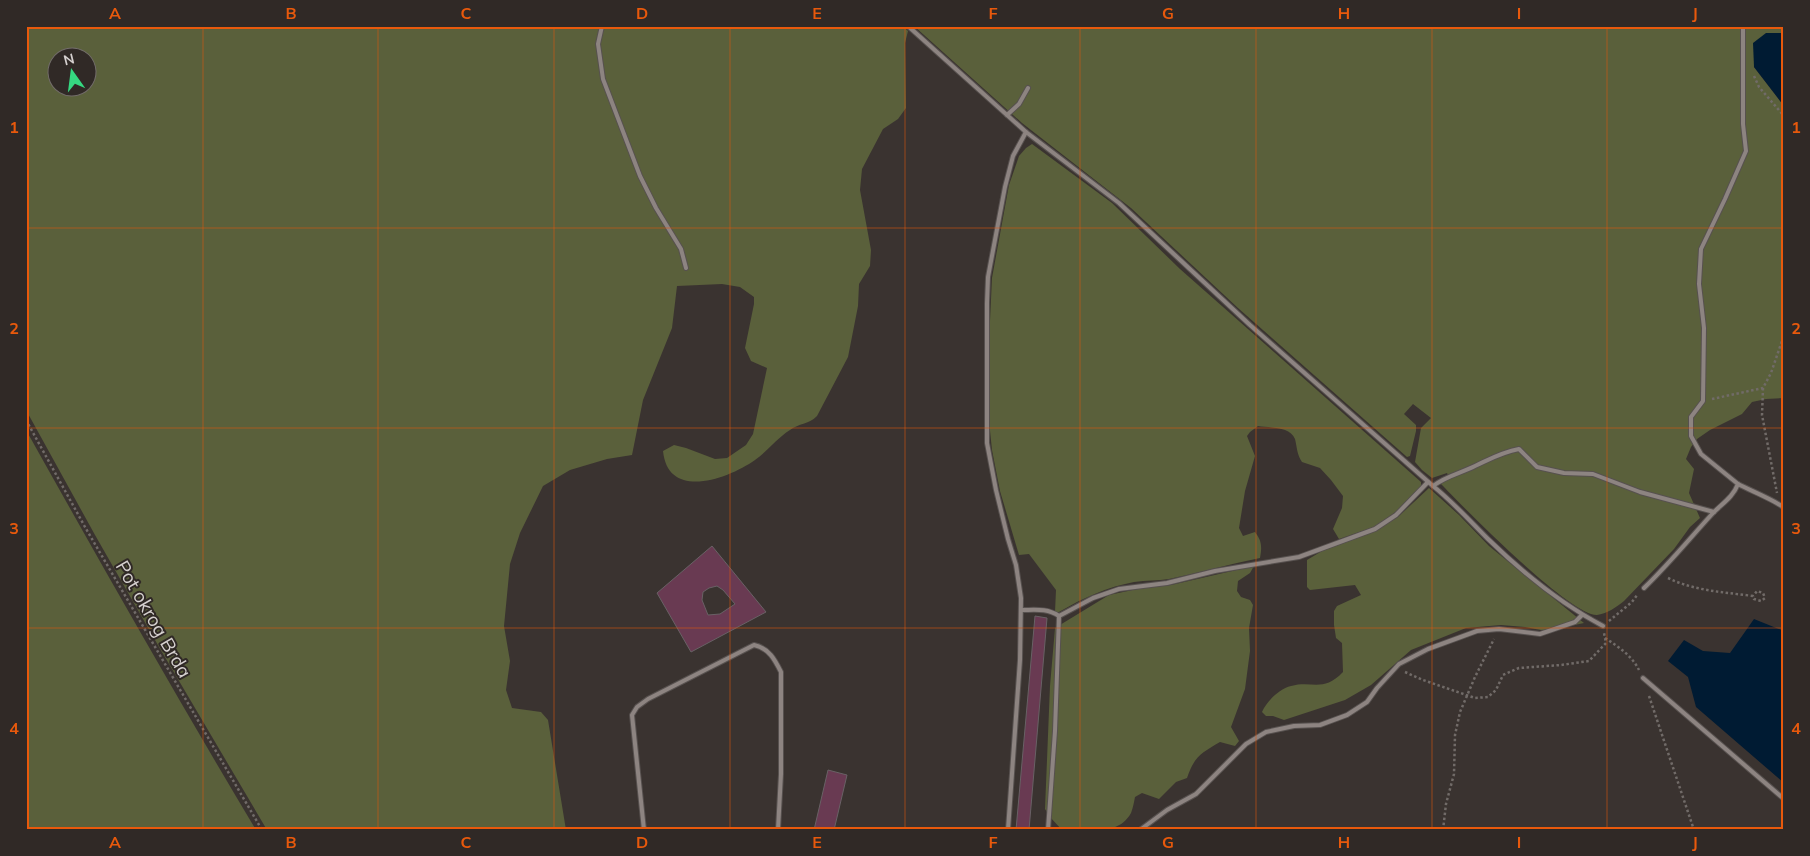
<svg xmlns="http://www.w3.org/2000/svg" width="1810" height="856" font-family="Mulish,sans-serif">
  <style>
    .green { fill: #5a603b; fill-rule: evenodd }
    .water { fill: #001b33 }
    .building { fill: #693a52; stroke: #696165; fill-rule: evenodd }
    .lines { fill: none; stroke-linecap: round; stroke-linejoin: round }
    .service-casing { stroke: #57514f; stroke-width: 6 }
    .path { stroke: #716b68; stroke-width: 2.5; stroke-dasharray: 2.5 2.5; stroke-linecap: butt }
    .service { stroke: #8d8481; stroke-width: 4 }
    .grid { fill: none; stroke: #e8590c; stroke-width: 1; stroke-opacity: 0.55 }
    .labels { text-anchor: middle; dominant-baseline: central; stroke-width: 4; stroke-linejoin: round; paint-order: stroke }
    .street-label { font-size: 19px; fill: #d5d0cf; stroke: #302926 }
    .neatline { fill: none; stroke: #e8590c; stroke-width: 2 }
    .grid-label { font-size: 16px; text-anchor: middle; font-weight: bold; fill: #e8590c }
  </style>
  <rect width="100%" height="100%" fill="#3a3330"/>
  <g class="green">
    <path d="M 26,26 L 903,26 L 908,31 L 905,43 L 906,108 L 898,119 L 883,129 L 862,169 L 860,190 L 871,250 L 870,266 L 859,284 L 858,306 L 848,357 L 817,416 C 808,425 799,423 790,430 C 777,438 768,451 755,460 C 728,479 668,501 663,451 L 674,445 L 686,448 L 715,459 L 727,458 L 746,445 L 753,434 L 767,368 L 751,361 L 745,348 L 754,304 L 754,297 L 740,287 L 722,284 L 677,286 L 672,328 L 643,400 L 632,455 L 607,459 L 570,470 L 543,486 L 520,533 L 510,564 L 504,626 L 510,661 L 506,690 L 512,708 L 541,712 L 548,720 L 566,830 L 267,830 L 159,647 L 95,535 L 26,410 ZM 58,58 L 88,58 L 88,88 L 58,88 Z"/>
    <path d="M 914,26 L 1784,26 L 1784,33 L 1754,67 L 1784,106 L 1784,398 L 1766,399 L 1752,402 L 1742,414 L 1710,430 L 1697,439 L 1691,447 L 1686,459 L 1694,469 L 1689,493 L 1700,518 L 1690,527 L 1674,549 L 1624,601 C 1617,607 1606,614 1597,615 C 1570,616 1463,507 1441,484 L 1449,477 L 1447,473 L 1432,478 L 1422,470 L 1415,462 L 1421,428 L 1431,418 L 1413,404 L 1404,414 L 1416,425 L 1416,431 L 1410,456 L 1407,457 L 1238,308 L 1131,208 L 1022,123 Z"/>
    <path d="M 1032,144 L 1112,203 L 1180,269 L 1421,482 L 1421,486 L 1397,511 L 1374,527 L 1339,539 L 1333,529 L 1342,508 L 1343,496 L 1331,480 L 1320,468 L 1302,462 C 1297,455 1297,447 1295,439 C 1290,426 1269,428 1258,426 L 1250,432 L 1247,436 L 1255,456 L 1245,491 L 1239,528 L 1243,536 L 1255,532 C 1262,541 1262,547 1260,558 C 1229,564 1199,573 1169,579 C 1158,581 1146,580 1134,582 C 1107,587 1083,598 1059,612 L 1055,612 L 1056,590 L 1029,554 L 1019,555 L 1000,491 L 992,450 L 989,421 L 989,342 L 992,278 L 1009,185 L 1019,156 L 1026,148 Z"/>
    <path d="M 26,430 C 101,564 177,698 256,830 L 26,830 Z"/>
    <path d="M 1429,488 L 1459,515 L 1489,546 L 1584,623 L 1546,631 L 1525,627 L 1501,625 L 1466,628 L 1411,650 L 1371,685 L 1345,700 L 1284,720 L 1273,716 L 1266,716 L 1262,712 C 1267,701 1279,689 1291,686 C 1312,680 1323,693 1343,672 L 1342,643 L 1336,638 L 1334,625 L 1334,611 L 1337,606 L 1361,595 L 1355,585 L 1310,590 L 1307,587 L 1307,560 L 1322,551 L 1375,531 L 1398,517 Z"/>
    <path d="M 1254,566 L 1250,573 L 1238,581 L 1237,591 L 1241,597 L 1250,600 L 1253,605 L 1249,628 L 1250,651 L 1245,689 L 1231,727 L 1239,741 L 1235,746 L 1220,742 C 1201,753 1194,757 1187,778 L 1176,782 L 1159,799 L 1142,793 L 1135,797 C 1134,802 1133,808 1131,813 C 1118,837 1085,830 1062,830 L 1050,817 L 1045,809 L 1050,686 L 1055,628 L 1109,595 L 1142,588 L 1171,585 Z"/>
  </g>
  <g class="water">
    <path d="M 1766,33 L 1784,33 L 1784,106 L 1754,67 L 1753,43 Z"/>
    <path d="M 1754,619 L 1784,631 L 1784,783 L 1696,707 L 1688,677 L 1668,661 L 1684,640 L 1703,651 L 1730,653 Z"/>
  </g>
  <g class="building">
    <path d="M 712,546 L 766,612 L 691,652 L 657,593 ZM 717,586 L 723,590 L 735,604 L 720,614 L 708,615 L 702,600 L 703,592 L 709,588 Z"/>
    <path d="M 1035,616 L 1047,618 L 1029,830 L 1016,830 Z"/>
    <path d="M 828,770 L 847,775 L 834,830 L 814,830 Z"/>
  </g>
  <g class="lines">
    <g class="service-casing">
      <g id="service">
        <path d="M 602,26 L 598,44 L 603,79 L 640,176 L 656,208 L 681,249 L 686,268"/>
        <path d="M 908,26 L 1026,132 L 1119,203 L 1250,325 L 1433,486 C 1446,476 1461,473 1475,466 C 1490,459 1502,452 1519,449 L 1537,467 L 1564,473 L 1593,474 L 1640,492 L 1714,512"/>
        <path d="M 1007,115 L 1019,104 L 1028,88"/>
        <path d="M 1738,484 C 1749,490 1777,501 1784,508"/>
        <path d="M 1433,486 C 1453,502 1470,521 1488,539 C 1522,572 1561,604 1603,626"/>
        <path d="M 1644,588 C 1669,564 1690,538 1713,513 C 1723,503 1733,497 1738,484 L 1701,454 L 1691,436 L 1691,417 L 1703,401 L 1704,328 L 1699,284 L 1701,249 L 1725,199 L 1746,151 L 1743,124 L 1743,26"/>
        <path d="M 1022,610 C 1035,610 1047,608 1059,616"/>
        <path d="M 1643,678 L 1784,799"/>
        <path d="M 644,830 L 632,715 L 637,707 L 648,699 L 754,645 C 769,648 775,660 781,672 L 781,774 L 778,830"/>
        <path d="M 1008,830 L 1020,660 L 1021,598 L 1016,565 L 1008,539 L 996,490 L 987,443 L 987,303 L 988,277 L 1005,187 L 1013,156 L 1026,132"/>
        <path d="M 1048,830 L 1055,731 L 1059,616 L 1093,598 L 1119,589 L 1167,583 L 1215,571 L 1299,557 L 1375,529 L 1396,515 L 1428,482"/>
        <path d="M 1140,830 L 1167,810 L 1196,794 L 1246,744 L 1266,732 L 1294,726 L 1320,725 L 1347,715 L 1367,702 L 1377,688 L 1399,664 L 1428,649 L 1477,631 L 1499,629 L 1540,634 L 1575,622 L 1582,615"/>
      </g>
    </g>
    <g class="path">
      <path d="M 1754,76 L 1759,87 L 1784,116"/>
      <path d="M 1763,388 L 1762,415 L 1777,493"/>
      <path d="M 1712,399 L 1763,388 L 1771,373 L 1784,335"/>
      <path d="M 26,420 L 85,527 L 262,830"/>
      <path d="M 1668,578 C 1695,591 1723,592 1753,596 L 1754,599 L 1761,601 L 1765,598 L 1763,593 L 1757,591 L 1753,596"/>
      <path d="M 1609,621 L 1632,602 L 1638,594"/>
      <path d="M 1605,638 C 1619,647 1632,656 1639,670"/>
      <path d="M 1405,672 L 1423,680 L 1475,698 L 1488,697 L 1496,690 L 1503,675 L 1519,668 L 1561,665 L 1589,661 L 1606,643 L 1604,633"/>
      <path d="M 1649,696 L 1694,830"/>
      <path d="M 1443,830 L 1446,804 L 1454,774 L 1455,735 L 1460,712 L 1475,677 L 1494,639"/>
    </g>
    <use href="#service" class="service"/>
  </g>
  <path class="grid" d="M 203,26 L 203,830M 378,26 L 378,830M 554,26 L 554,830M 730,26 L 730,830M 905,26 L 905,830M 1080,26 L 1080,830M 1256,26 L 1256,830M 1432,26 L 1432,830M 1607,26 L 1607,830M 26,228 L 1784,228M 26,428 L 1784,428M 26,628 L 1784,628"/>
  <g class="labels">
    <g class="street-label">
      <text transform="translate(154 619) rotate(60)">Pot okrog Brda</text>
    </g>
  </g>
  <rect width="1810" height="856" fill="none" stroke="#302926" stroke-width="55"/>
  <g transform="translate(72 72) rotate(346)"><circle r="24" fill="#302926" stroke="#726c6a"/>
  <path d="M0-4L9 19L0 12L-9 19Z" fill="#35d881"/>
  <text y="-8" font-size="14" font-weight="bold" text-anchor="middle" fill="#d5d0cf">N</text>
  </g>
  <rect x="28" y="28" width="1754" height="800" class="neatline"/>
  <g class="grid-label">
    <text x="115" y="19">A</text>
    <text x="291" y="19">B</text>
    <text x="466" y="19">C</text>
    <text x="642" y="19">D</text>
    <text x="817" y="19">E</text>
    <text x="993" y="19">F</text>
    <text x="1168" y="19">G</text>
    <text x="1344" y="19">H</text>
    <text x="1519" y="19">I</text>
    <text x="1695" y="19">J</text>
    <text x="14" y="133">1</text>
    <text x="1796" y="133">1</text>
    <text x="14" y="334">2</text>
    <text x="1796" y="334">2</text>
    <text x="14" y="534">3</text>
    <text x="1796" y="534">3</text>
    <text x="14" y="734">4</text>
    <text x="1796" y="734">4</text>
    <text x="115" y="848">A</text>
    <text x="291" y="848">B</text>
    <text x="466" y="848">C</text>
    <text x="642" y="848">D</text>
    <text x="817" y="848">E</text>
    <text x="993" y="848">F</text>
    <text x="1168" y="848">G</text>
    <text x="1344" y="848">H</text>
    <text x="1519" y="848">I</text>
    <text x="1695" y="848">J</text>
  </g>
</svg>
